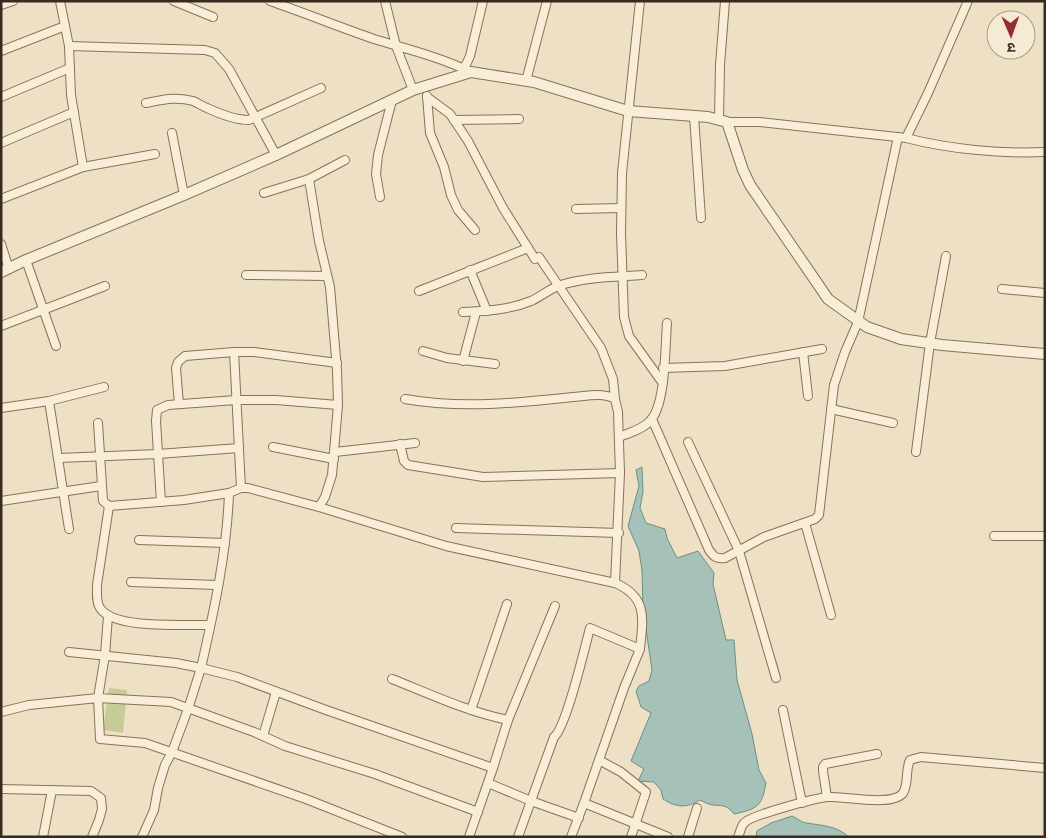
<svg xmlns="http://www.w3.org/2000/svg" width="1046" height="838" font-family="'Roboto Serif','Noto Sans Devanagari',serif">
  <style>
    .green { fill: #c7cb98 }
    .water { fill: #a6c1b8; stroke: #6d8f85 }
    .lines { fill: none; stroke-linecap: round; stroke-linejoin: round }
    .minor-casing { stroke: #88715b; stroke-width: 10 }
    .tertiary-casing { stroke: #88715b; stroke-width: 12 }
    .minor { stroke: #f8eed7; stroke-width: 8 }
    .tertiary { stroke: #f8eed7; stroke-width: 10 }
  </style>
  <rect width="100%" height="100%" fill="#ede0c4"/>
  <path class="green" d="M 109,688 L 127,690 L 123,733 L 103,730 Z"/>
  <g class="water">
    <path d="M 642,467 L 643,492 L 640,508 L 646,523 L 665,529 L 667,538 L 677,558 L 698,551 L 714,573 L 713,584 L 726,640 L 734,640 L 737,680 L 752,734 L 759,770 L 766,783 C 762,806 758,809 734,814 C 726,804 723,806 712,805 C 708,804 704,802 700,800 C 687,808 677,808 663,799 L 661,790 L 654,782 L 638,781 L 644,769 L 631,761 L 651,713 L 641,707 L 636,691 L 639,686 L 649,681 L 652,670 L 643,609 L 642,571 L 639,551 L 628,526 L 639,486 L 636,470 Z"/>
    <path d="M 792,816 C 797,818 802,823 807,823 C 823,826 835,825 849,837 L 756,837 L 757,831 L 771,823 Z"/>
  </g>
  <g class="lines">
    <g class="minor-casing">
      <g id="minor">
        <path d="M 60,1 L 69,46 L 71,95 L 83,167"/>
        <path d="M 174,1 L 213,17"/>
        <path d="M 270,1 C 305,13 339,27 374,39 C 407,49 440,57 471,72"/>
        <path d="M 385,1 L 396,46 L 413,90"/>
        <path d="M 640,1 L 622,173 L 621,233 L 624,317 L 629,336 L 662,382"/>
        <path d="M 1,5 L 13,1"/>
        <path d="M 69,46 L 205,50 L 215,53 L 229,69 L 276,155"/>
        <path d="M 1,51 L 65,26"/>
        <path d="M 464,69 L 470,56 L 483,1"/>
        <path d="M 526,81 L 547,1"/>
        <path d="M 427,96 L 430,133 L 444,167 L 451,195 L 458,210 L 475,230"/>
        <path d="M 1,97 L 70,68"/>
        <path d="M 427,97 L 450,114 L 468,141 L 503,208 L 535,259"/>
        <path d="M 146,103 C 162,100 176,96 193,101 C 198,103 202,106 207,108 C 220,114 236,120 249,120 L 321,88"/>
        <path d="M 694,116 L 701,218"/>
        <path d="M 719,119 L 720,65 L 725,1"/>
        <path d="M 454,120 L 519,119"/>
        <path d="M 727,122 L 760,122 L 906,138 L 928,93 L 968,1"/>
        <path d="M 172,133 L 184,195"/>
        <path d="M 906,138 C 949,149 1000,154 1045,152"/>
        <path d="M 1,143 L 74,112"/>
        <path d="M 309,179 L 319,241 L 330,287 L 337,370 L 338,405 L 332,475 L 325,497 L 319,507"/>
        <path d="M 264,193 L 309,179 L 345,160"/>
        <path d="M 380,197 L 376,174 L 378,155 L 392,100"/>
        <path d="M 1,199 L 83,167 L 155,154"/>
        <path d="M 576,209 L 621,208"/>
        <path d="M 1,244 L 9,269"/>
        <path d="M 539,257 L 601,348 L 613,379 L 615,399"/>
        <path d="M 26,260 L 56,346"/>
        <path d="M 470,270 L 487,311"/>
        <path d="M 246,275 L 327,276"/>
        <path d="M 1002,289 L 1045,293"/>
        <path d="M 419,291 L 528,248"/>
        <path d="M 463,312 C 486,311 509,310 531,301 C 540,297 548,290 558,286 C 584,277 614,277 642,275"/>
        <path d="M 1,326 L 105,286"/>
        <path d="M 423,351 L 447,358 L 495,364"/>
        <path d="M 234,352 L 241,488"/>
        <path d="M 803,352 L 808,396"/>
        <path d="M 463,361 L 476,312"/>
        <path d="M 663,368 L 725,366 L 822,349"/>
        <path d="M 405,399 C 461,409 517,403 573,397 C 586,396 603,392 615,399 L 618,412 L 620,473 L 615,583"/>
        <path d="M 49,401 L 69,529"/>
        <path d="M 179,404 L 176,368 L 178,362 L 185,356 L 234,352 L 254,352 L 337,363"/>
        <path d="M 1,408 L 49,401 L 104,387"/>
        <path d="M 831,409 L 893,423"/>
        <path d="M 652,419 L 709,550 C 714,557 716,559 725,558 L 764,537 L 815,519 L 819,515 L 834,385 L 845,352 L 858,322 L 898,137"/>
        <path d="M 98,423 L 103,501 L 109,506 L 184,500 L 229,493 L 241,488 L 248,488 L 319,507 L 446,546 L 615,583 C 648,597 643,619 640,649"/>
        <path d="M 619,437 C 629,433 643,429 650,421 C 666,405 665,347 667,323"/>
        <path d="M 688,442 L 739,551 L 776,678"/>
        <path d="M 400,444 L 404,461 L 408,465 L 483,477 L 620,473"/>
        <path d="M 273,447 L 334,459"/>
        <path d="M 335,452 L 415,443"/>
        <path d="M 916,452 L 930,343 L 946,256"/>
        <path d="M 59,458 L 158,454 L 239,448"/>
        <path d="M 1,501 L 101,486"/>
        <path d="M 161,502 L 156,421 L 157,410 L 168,405 L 236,400 L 276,400 L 338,405"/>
        <path d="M 109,506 L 97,585 C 97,593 96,602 100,608 C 114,630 186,624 210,625"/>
        <path d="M 805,523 L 831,615"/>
        <path d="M 456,528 L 619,533"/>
        <path d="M 994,536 L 1045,536"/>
        <path d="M 139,540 L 225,543"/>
        <path d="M 131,582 L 217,585"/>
        <path d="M 108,616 L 105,655 L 98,698 L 171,702 L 254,732 L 285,746 L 375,774 L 478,812"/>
        <path d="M 69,652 L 176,663 L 201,668 C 214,611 227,552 229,493"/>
        <path d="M 392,679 C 430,694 468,712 508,720 L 493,768"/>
        <path d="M 471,710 L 507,604"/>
        <path d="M 783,710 L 802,803"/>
        <path d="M 1,712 L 29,705 L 98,698 L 100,739 L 145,743 L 306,799 L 402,837"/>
        <path d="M 508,720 L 555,606"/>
        <path d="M 263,736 L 276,692"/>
        <path d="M 599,760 L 621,772 L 646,792 L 631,837"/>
        <path d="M 488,783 L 531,801 L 579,818"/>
        <path d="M 1,789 L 91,791 L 101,798 L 102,809 L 99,820 L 92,837"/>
        <path d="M 827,797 L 823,771 L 823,767 L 825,764 L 877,754"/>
        <path d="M 43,837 L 52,790"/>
        <path d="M 142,837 L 154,810 L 158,788 L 165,765 L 172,752 L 188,709 L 201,668 L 237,677 L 326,710 L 493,768 L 469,837"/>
        <path d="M 518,837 L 554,737 C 566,728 585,647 590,628 L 640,649 L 624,688 L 584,803 L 668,837"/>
        <path d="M 571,837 L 584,803"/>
        <path d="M 688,837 L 697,808"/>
        <path d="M 738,837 C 740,833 741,826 744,823 C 751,815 816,798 828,797 C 844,796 893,807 903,793 C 909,784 905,770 910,760 L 921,757 L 1045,768"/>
      </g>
    </g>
    <g class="tertiary-casing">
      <path id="tertiary" d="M 1,272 L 26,260 L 184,195 L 276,155 L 413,90 L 471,72 L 534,82 L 628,111 L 708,117 L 727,122 L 743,170 L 750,185 L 828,299 L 867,327 L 901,339 L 942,345 L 1045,354"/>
    </g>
    <use href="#minor" class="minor"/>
    <use href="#tertiary" class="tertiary"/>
  </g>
  <rect width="1046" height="838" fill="none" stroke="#382a1f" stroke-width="5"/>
  <g transform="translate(1011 35) rotate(178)"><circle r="24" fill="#f5ead4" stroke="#a99d8c"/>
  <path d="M0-4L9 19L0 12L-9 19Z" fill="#962c2f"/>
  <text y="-8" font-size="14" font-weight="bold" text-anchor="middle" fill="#382a1f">उ</text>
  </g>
</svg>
